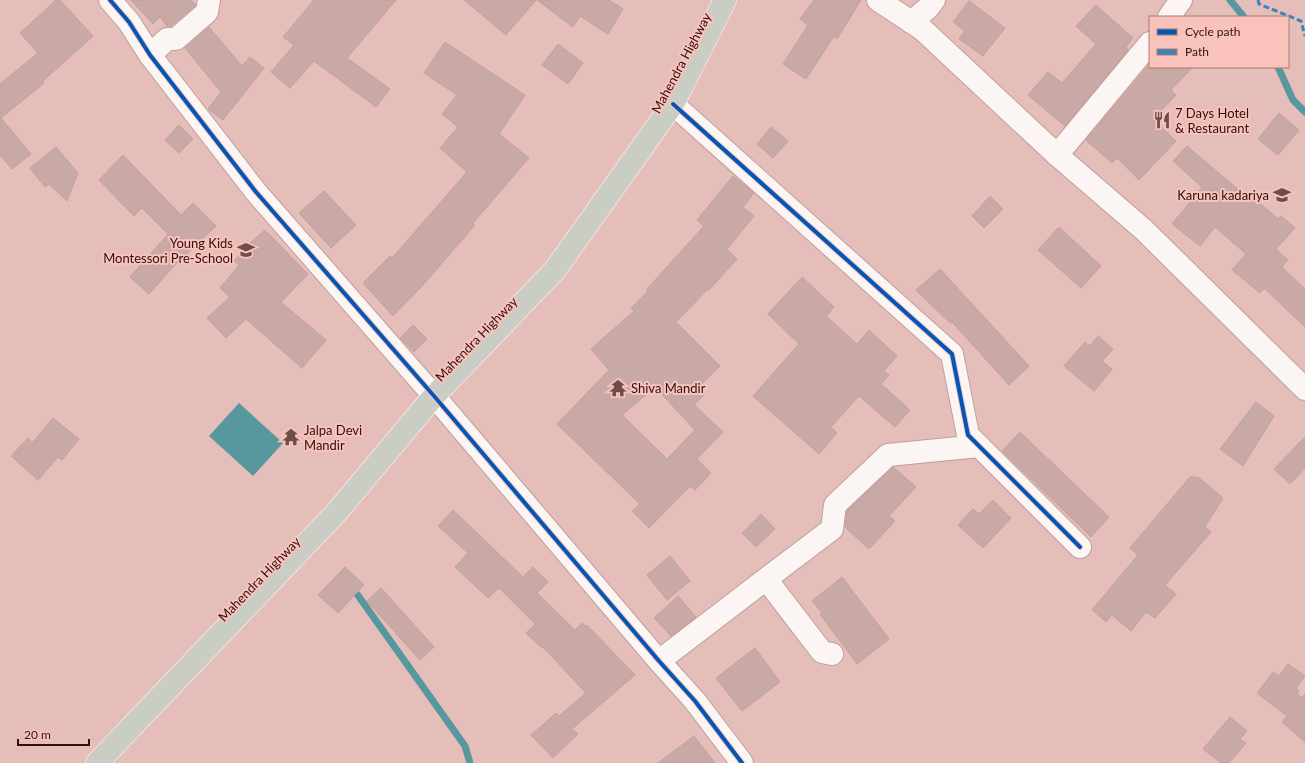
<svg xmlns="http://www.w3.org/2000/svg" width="1305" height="763" font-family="Lato,sans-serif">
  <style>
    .water { fill: #56989e }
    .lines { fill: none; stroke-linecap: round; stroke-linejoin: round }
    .stream { stroke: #56989e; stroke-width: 7 }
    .building { fill: #c8a9a5; stroke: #c3a19e; fill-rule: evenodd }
    .minor-casing { stroke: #c09e9b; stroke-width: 24 }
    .highway-casing { stroke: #f3e2e0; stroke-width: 24 }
    .minor { stroke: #fbf5f4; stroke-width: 22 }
    .highway { stroke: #c9cdc3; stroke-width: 22 }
    .quiet { stroke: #3b83bb; stroke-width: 3; stroke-dasharray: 6 3; stroke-linecap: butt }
    .cycleway-casing { stroke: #f9c2bb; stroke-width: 6 }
    .cycleway { stroke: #0057b8; stroke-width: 4 }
    .labels { text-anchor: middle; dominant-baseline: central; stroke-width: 4; stroke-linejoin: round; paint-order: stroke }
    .street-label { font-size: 13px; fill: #30100d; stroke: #f9c2bb }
    .poi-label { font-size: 13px; fill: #30100d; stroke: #f9c2bb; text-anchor: start }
  </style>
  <rect width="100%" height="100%" fill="#e5beb9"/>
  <path class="water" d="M 239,403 L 283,443 L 253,476 L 209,436 Z"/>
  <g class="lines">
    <g class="stream">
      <path d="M 1230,0 L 1244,17"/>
      <path d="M 1278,67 L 1293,100 L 1305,112"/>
      <path d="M 357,594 L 465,746 L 470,763"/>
    </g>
  </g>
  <g class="building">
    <path d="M 56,0 L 60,0 L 93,36 L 42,82 L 44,83 L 1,118 L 31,154 L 12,169 L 0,155 L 0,84 L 38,53 L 20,33 Z"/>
    <path d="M 131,0 L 191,0 L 196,5 L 171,26 L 167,26 L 160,17 L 153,24 Z"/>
    <path d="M 314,0 L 396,0 L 347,58 L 390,89 L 376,107 L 314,61 L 290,88 L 271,72 L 294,45 L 283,37 Z"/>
    <path d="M 464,0 L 536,0 L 506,35 Z"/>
    <path d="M 537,0 L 609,0 L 623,9 L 608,34 L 580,16 L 573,27 Z"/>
    <path d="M 814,0 L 861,0 L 837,39 L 834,36 L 806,79 L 783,64 L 808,25 L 800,19 Z"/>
    <path d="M 969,1 L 1005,28 L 983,56 L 959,39 L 965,31 L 953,22 Z"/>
    <path d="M 1096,5 L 1133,38 L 1126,47 L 1128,50 L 1065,126 L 1028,95 L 1048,72 L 1062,83 L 1096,44 L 1076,26 Z"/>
    <path d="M 209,27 L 242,66 L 250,57 L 264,68 L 223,120 L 208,109 L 221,92 L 185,48 Z"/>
    <path d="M 445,42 L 525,95 L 499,134 L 529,158 L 473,223 L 475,225 L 423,285 L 393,316 L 363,283 L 390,256 L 392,258 L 467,172 L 440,148 L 458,127 L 442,114 L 457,95 L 424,73 Z"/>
    <path d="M 558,44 L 583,63 L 568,84 L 542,65 Z"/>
    <path d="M 1147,67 L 1193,67 L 1171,90 L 1176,95 L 1153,119 L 1176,141 L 1139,180 L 1117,158 L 1112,163 L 1086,140 Z"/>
    <path d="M 1279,113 L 1299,130 L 1278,155 L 1258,139 Z"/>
    <path d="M 179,125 L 193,139 L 179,153 L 165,140 Z"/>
    <path d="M 771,127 L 788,141 L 773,158 L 757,144 Z"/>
    <path d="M 1187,146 L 1253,202 L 1255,199 L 1278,219 L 1281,216 L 1295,228 L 1276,249 L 1288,260 L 1282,267 L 1305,289 L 1305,327 L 1264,288 L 1260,293 L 1232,270 L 1246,254 L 1215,227 L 1200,246 L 1172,224 L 1202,187 L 1173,161 Z"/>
    <path d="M 56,147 L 78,173 L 67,201 L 49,184 L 45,187 L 30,168 Z"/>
    <path d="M 123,155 L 181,215 L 193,203 L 216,226 L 174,266 L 149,294 L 130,277 L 168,234 L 142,208 L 134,216 L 99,180 Z"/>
    <path d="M 733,176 L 754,193 L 743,207 L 754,216 L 727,249 L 737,259 L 708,291 L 707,290 L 676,322 L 720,366 L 698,388 L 704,395 L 694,405 L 723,432 L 697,459 L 711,473 L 695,490 L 690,486 L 649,528 L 632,511 L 640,504 L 557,424 L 609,370 L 591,349 L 634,311 L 631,308 L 648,291 L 647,289 L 704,226 L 697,220 ZM 655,387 L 695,430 L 667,459 L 622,415 Z"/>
    <path d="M 324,191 L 356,225 L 331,248 L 299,213 Z"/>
    <path d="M 990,196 L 1003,209 L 984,228 L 972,216 Z"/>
    <path d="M 1059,227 L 1101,266 L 1081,288 L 1038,250 Z"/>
    <path d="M 265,230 L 308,274 L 281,302 L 326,340 L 302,368 L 246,319 L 226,338 L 207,318 L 230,297 L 220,288 L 239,265 L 234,261 L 249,244 Z"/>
    <path d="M 940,269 L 1029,366 L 1009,385 L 952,322 L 950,323 L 916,290 Z"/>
    <path d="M 802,277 L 834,307 L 826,316 L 857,344 L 869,330 L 897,356 L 884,371 L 889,375 L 881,384 L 910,410 L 895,427 L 859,396 L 831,427 L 837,433 L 819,454 L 753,396 L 799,344 L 768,314 Z"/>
    <path d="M 413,325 L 427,339 L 414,352 L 400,338 Z"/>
    <path d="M 1098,336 L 1113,349 L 1102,361 L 1112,369 L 1094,391 L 1064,366 L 1085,342 L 1090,346 Z"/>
    <path d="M 1256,402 L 1274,416 L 1243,466 L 1220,449 Z"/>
    <path d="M 53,418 L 79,439 L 62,460 L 58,457 L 38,480 L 11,456 L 28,438 L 32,443 Z"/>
    <path d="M 1020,432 L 1109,517 L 1091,537 L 1002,451 Z"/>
    <path d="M 1305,437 L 1305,468 L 1290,484 L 1274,469 Z"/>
    <path d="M 893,467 L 916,487 L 889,516 L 895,521 L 869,549 L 845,527 L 847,511 Z"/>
    <path d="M 1190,477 L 1198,477 L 1223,498 L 1205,527 L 1211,532 L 1165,585 L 1176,594 L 1155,618 L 1146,612 L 1131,631 L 1112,615 L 1106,622 L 1092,610 L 1138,555 L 1130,548 Z"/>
    <path d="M 993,500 L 1011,518 L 983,548 L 958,525 L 973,509 L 979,514 Z"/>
    <path d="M 453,510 L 523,577 L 533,567 L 548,582 L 537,593 L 575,630 L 582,623 L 585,626 L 587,625 L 635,675 L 572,729 L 578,734 L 553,758 L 531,735 L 556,713 L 559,716 L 586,693 L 543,647 L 542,648 L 526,633 L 535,624 L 499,588 L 488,598 L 455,567 L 468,553 L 438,526 Z"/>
    <path d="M 761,514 L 775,529 L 756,547 L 742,533 Z"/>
    <path d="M 670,556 L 690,581 L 667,600 L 647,575 Z"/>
    <path d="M 345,567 L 364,585 L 338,613 L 318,595 Z"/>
    <path d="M 842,577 L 889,639 L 857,664 L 820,614 L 822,613 L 812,601 Z"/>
    <path d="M 381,588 L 434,647 L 420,660 L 367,601 Z"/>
    <path d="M 678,596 L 696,617 L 671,636 L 654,618 Z"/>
    <path d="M 755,648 L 780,682 L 742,711 L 716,678 Z"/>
    <path d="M 1288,664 L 1305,676 L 1296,688 L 1299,691 L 1297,694 L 1302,698 L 1305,694 L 1305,742 L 1282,722 L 1287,716 L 1257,693 L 1273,672 L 1279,676 Z"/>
    <path d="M 1230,717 L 1247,731 L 1240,739 L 1246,743 L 1229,763 L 1221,763 L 1203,749 Z"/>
    <path d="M 694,736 L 715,763 L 658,763 Z"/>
  </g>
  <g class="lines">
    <g class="minor-casing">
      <g id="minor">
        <path d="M 110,0 L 129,22 L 150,55 L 256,192 L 434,396 L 659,661 L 695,701 L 742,763"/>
        <path d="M 878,0 L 922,29 L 1057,155 L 1144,230 L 1305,389"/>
        <path d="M 1169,17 L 1181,0"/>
        <path d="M 911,22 L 928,8 L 934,0"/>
        <path d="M 150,55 L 167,39 L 176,39 L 207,12 L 209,0"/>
        <path d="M 673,104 L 952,354 L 968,435 L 1080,547"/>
        <path d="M 1057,155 L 1150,43"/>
        <path d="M 766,579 L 832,529 L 835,505 L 888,455 L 979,446"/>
        <path d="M 659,661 L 766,579 L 822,652 L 832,654"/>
      </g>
    </g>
    <g class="highway-casing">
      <path id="highway" d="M 97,763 L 336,513 L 434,396 L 555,270 L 673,104 L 725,0"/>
    </g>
    <use href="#minor" class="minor"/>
    <use href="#highway" class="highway"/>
    <path class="quiet" d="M 1258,0 L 1259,4 L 1301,21 L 1305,36"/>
    <g class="cycleway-casing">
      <g id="cycleway">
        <path d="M 110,0 L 129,22 L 150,55 L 256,192 L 434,396 L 659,661 L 695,701 L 742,763"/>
        <path d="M 673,104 L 952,354 L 968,435 L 1080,547"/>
      </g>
    </g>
    <use href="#cycleway" class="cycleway"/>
  </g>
  <defs>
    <g id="restaurant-bare" transform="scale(1.38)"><path d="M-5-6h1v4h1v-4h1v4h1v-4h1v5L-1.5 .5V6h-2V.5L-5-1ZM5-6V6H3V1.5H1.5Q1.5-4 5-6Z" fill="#6f4d49" stroke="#f9c2bb" stroke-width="2.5" paint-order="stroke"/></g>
    <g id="school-bare" transform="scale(1.38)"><path d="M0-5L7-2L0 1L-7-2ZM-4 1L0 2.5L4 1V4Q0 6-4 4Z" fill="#6f4d49" stroke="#f9c2bb" stroke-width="2.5" paint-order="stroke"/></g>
    <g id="temple-bare" transform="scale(1.38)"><path d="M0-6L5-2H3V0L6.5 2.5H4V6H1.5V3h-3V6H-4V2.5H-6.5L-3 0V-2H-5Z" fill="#6f4d49" stroke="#f9c2bb" stroke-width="2.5" paint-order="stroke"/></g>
  </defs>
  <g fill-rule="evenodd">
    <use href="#restaurant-bare" x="1162" y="120"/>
    <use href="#school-bare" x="1282" y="195"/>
    <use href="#school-bare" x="246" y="250"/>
    <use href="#temple-bare" x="618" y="388"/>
    <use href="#temple-bare" x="291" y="437"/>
  </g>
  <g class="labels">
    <g class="street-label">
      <text transform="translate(681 63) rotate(-62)">Mahendra Highway</text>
      <text transform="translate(476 339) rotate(-46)">Mahendra Highway</text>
      <text transform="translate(259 579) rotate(-46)">Mahendra Highway</text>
    </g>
    <g class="poi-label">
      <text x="1175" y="113">7 Days Hotel<tspan x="1175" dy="15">&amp; Restaurant</tspan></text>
      <text x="1269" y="195" text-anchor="end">Karuna kadariya</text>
      <text x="233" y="243" text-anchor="end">Young Kids<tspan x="233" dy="15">Montessori Pre-School</tspan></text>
      <text x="631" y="388">Shiva Mandir</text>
      <text x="304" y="430">Jalpa Devi<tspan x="304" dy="15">Mandir</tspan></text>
    </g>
  </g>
  <rect x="1149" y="16" width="140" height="52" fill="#f9c2bb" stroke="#a97b75"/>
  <rect x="1157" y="29" width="20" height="6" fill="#0057b8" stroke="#a97b75"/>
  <text x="1185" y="36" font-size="12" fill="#30100d">Cycle path</text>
  <rect x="1157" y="49" width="20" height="6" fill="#3b83bb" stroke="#a97b75"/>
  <text x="1185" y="56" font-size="12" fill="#30100d">Path</text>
  <path d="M18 739v6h71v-6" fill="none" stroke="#30100d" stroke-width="2"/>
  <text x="24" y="739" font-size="12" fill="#30100d" stroke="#f9c2bb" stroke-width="3" paint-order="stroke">20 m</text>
</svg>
